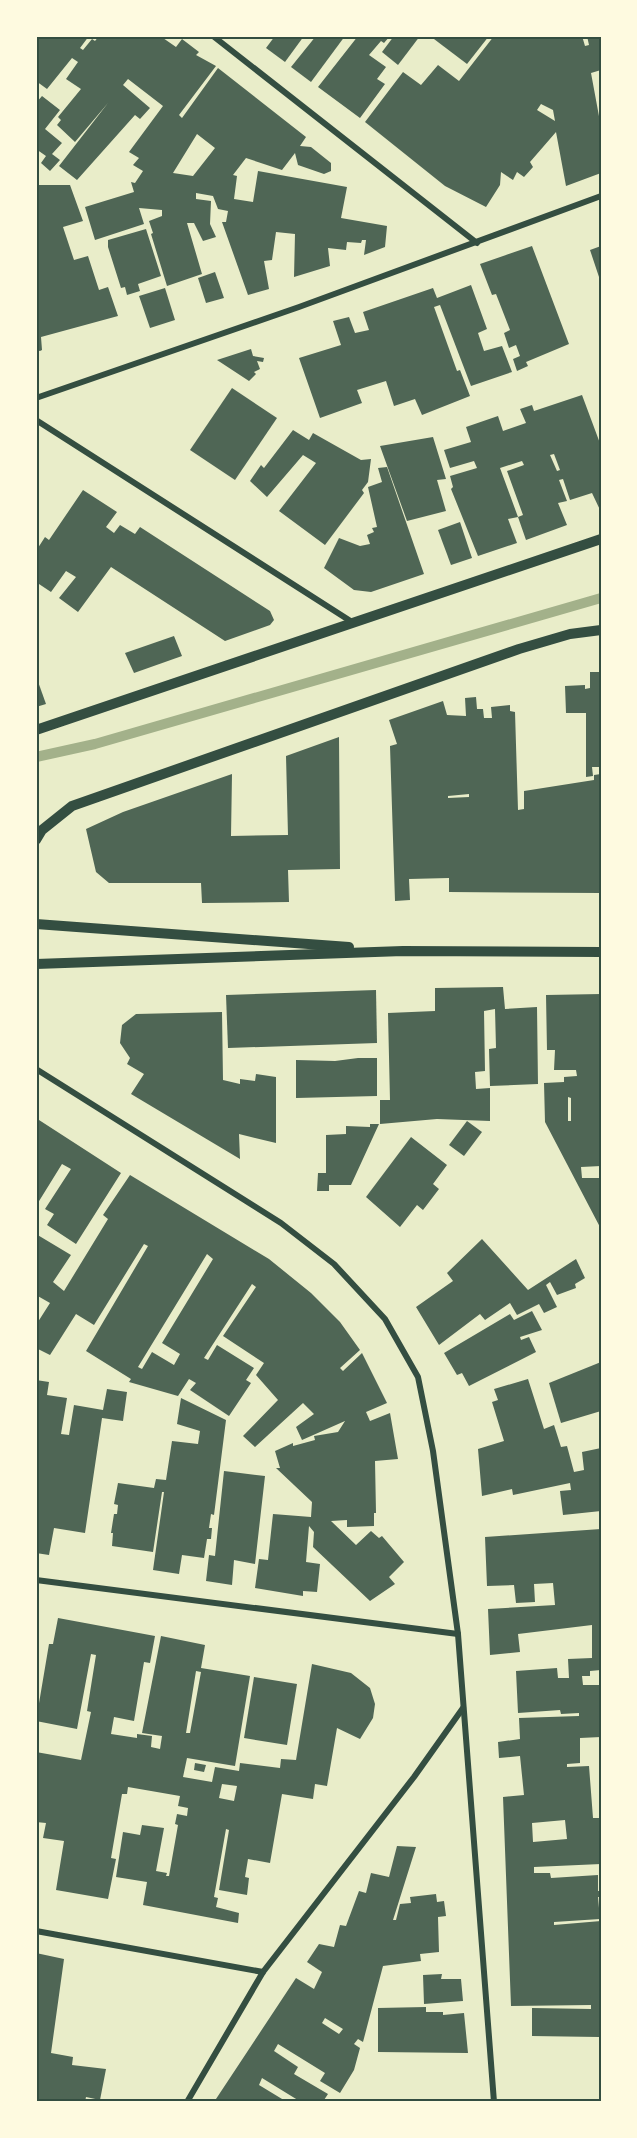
<svg xmlns="http://www.w3.org/2000/svg" width="637" height="2138" font-family="Poppins,sans-serif">
  <style>
    .lines { fill: none; stroke-linecap: round; stroke-linejoin: round }
    .stream { stroke: #a3b18a; stroke-width: 10 }
    .building { fill: #4f6655; fill-rule: evenodd }
    .minor { stroke: #344e41; stroke-width: 6 }
    .tertiary { stroke: #344e41; stroke-width: 10 }
    .neatline { fill: none; stroke: #344e41; stroke-width: 2 }
  </style>
  <rect width="100%" height="100%" fill="#e9edc9"/>
  <g class="lines">
    <path class="stream" d="M 36,757 L 95,744 L 601,598"/>
  </g>
  <g class="building">
    <path d="M 36,36 L 89,36 L 80,48 L 83,50 L 92,39 L 95,41 L 99,36 L 164,36 L 163,38 L 176,47 L 182,39 L 199,52 L 196,55 L 216,66 L 179,115 L 182,118 L 218,68 L 306,137 L 300,146 L 311,147 L 331,163 L 331,171 L 324,174 L 298,165 L 295,153 L 282,170 L 246,158 L 233,175 L 237,176 L 234,199 L 253,202 L 258,171 L 347,187 L 341,218 L 387,226 L 385,247 L 364,255 L 366,240 L 362,240 L 361,243 L 347,242 L 346,250 L 328,248 L 330,266 L 294,277 L 295,234 L 276,232 L 272,260 L 264,261 L 269,289 L 248,295 L 222,222 L 226,222 L 228,211 L 218,209 L 213,196 L 196,193 L 196,199 L 211,201 L 210,224 L 216,237 L 203,241 L 194,223 L 187,223 L 202,274 L 167,286 L 151,234 L 153,233 L 149,221 L 162,216 L 162,210 L 139,208 L 144,224 L 95,240 L 85,207 L 134,192 L 131,182 L 135,183 L 143,171 L 133,165 L 139,158 L 129,152 L 163,106 L 128,79 L 123,85 L 150,108 L 140,119 L 135,115 L 77,180 L 59,166 L 108,103 L 75,142 L 57,125 L 61,120 L 58,117 L 81,89 L 66,79 L 78,62 L 72,58 L 47,89 L 36,81 ZM 197,134 L 215,148 L 193,176 L 173,173 Z"/>
    <path d="M 275,36 L 304,36 L 285,62 L 266,48 Z"/>
    <path d="M 316,36 L 345,36 L 311,82 L 291,67 Z"/>
    <path d="M 358,36 L 390,36 L 384,43 L 381,41 L 369,55 L 386,67 L 377,79 L 385,84 L 360,118 L 318,87 Z"/>
    <path d="M 394,36 L 420,36 L 398,65 L 382,52 Z"/>
    <path d="M 430,36 L 489,36 L 467,64 Z"/>
    <path d="M 494,36 L 582,36 L 585,46 L 589,45 L 587,36 L 601,36 L 601,70 L 591,73 L 601,127 L 601,173 L 566,186 L 556,132 L 530,162 L 533,167 L 524,177 L 517,172 L 513,180 L 501,172 L 500,185 L 486,207 L 445,186 L 365,122 L 403,72 L 421,85 L 438,65 L 459,81 ZM 541,104 L 553,110 L 555,121 L 537,110 Z"/>
    <path d="M 42,96 L 60,110 L 45,129 L 62,143 L 52,154 L 60,160 L 50,171 L 41,163 L 46,156 L 36,149 L 36,103 Z"/>
    <path d="M 39,185 L 70,185 L 83,221 L 63,227 L 74,260 L 88,256 L 99,290 L 108,287 L 118,316 L 41,337 L 42,350 L 40,351 L 36,350 L 36,192 Z"/>
    <path d="M 146,229 L 161,276 L 138,284 L 140,291 L 127,295 L 125,287 L 121,288 L 108,247 L 108,240 Z"/>
    <path d="M 532,246 L 569,344 L 526,362 L 528,366 L 517,371 L 513,359 L 520,356 L 516,345 L 509,348 L 504,333 L 510,330 L 496,294 L 492,295 L 480,264 Z"/>
    <path d="M 601,246 L 601,283 L 590,250 Z"/>
    <path d="M 215,272 L 224,298 L 206,303 L 198,278 Z"/>
    <path d="M 471,285 L 487,329 L 478,333 L 484,351 L 502,346 L 512,372 L 471,386 L 440,305 L 434,307 L 457,371 L 460,370 L 470,396 L 422,415 L 415,399 L 394,406 L 386,381 L 357,390 L 362,403 L 320,418 L 299,358 L 341,345 L 333,321 L 349,317 L 355,333 L 369,330 L 363,312 L 433,288 L 437,298 Z"/>
    <path d="M 165,288 L 175,320 L 150,328 L 139,296 Z"/>
    <path d="M 251,349 L 253,356 L 264,358 L 263,362 L 257,361 L 260,369 L 254,372 L 256,374 L 249,381 L 217,360 Z"/>
    <path d="M 232,388 L 277,418 L 235,480 L 190,450 Z"/>
    <path d="M 582,395 L 601,446 L 601,512 L 592,493 L 570,500 L 563,479 L 559,480 L 567,501 L 558,503 L 567,525 L 526,540 L 518,517 L 523,515 L 507,471 L 524,465 L 522,461 L 500,468 L 518,517 L 508,519 L 517,543 L 478,556 L 451,489 L 453,487 L 450,476 L 477,468 L 474,461 L 450,468 L 444,450 L 471,442 L 466,427 L 498,416 L 503,431 L 526,423 L 520,409 L 532,405 L 534,411 ZM 554,454 L 560,470 L 557,471 L 550,455 Z"/>
    <path d="M 293,430 L 309,440 L 313,433 L 361,460 L 371,459 L 368,482 L 362,490 L 364,493 L 325,545 L 279,511 L 316,463 L 303,455 L 267,497 L 250,481 L 261,465 L 264,468 Z"/>
    <path d="M 433,437 L 446,479 L 437,480 L 446,511 L 407,521 L 380,446 Z"/>
    <path d="M 387,467 L 424,574 L 371,592 L 354,590 L 324,568 L 339,538 L 360,546 L 370,544 L 367,535 L 374,532 L 372,528 L 377,527 L 368,487 L 382,482 L 378,468 Z"/>
    <path d="M 83,490 L 117,512 L 106,527 L 114,533 L 120,525 L 135,534 L 140,527 L 270,611 L 274,620 L 270,625 L 225,641 L 111,567 L 78,612 L 59,598 L 76,577 L 66,571 L 51,592 L 36,582 L 36,551 L 45,537 L 49,540 Z"/>
    <path d="M 460,522 L 472,558 L 451,565 L 438,530 Z"/>
    <path d="M 174,636 L 182,656 L 134,673 L 125,653 Z"/>
    <path d="M 590,672 L 601,672 L 601,767 L 592,767 L 593,776 L 586,777 L 586,713 L 566,713 L 565,686 L 585,685 L 585,689 L 590,688 Z"/>
    <path d="M 36,676 L 46,704 L 36,707 Z"/>
    <path d="M 476,697 L 477,709 L 483,709 L 484,718 L 492,718 L 491,707 L 510,705 L 510,711 L 515,712 L 518,810 L 524,809 L 524,791 L 594,780 L 594,775 L 601,774 L 601,893 L 449,892 L 449,878 L 409,879 L 410,900 L 395,901 L 390,746 L 397,744 L 389,720 L 443,701 L 447,715 L 466,716 L 465,698 ZM 469,794 L 469,797 L 448,798 L 448,796 Z"/>
    <path d="M 339,737 L 340,869 L 288,870 L 289,902 L 202,903 L 201,883 L 109,883 L 96,872 L 86,829 L 123,812 L 232,774 L 231,836 L 288,835 L 286,756 Z"/>
    <path d="M 503,987 L 505,1009 L 537,1007 L 538,1084 L 490,1086 L 489,1049 L 496,1048 L 495,1009 L 484,1011 L 485,1071 L 475,1072 L 476,1089 L 490,1088 L 490,1121 L 437,1119 L 380,1124 L 380,1100 L 390,1100 L 388,1013 L 435,1011 L 435,988 Z"/>
    <path d="M 376,990 L 377,1043 L 228,1048 L 226,995 Z"/>
    <path d="M 601,994 L 601,1166 L 581,1167 L 582,1178 L 601,1178 L 601,1229 L 545,1122 L 544,1083 L 564,1082 L 564,1077 L 577,1076 L 576,1070 L 554,1070 L 555,1050 L 547,1050 L 546,995 ZM 568,1097 L 571,1098 L 571,1121 L 568,1121 Z"/>
    <path d="M 222,1012 L 223,1080 L 240,1084 L 240,1079 L 255,1081 L 256,1074 L 276,1077 L 276,1143 L 239,1134 L 240,1159 L 131,1094 L 144,1074 L 127,1064 L 130,1058 L 120,1043 L 122,1025 L 136,1014 Z"/>
    <path d="M 358,1058 L 377,1058 L 377,1096 L 296,1098 L 296,1060 L 335,1061 Z"/>
    <path d="M 39,1120 L 121,1173 L 76,1244 L 47,1225 L 54,1214 L 45,1209 L 71,1169 L 62,1164 L 36,1206 L 36,1125 Z"/>
    <path d="M 467,1121 L 482,1132 L 464,1156 L 449,1145 Z"/>
    <path d="M 370,1124 L 379,1124 L 351,1185 L 329,1185 L 329,1191 L 317,1191 L 318,1173 L 326,1173 L 326,1135 L 346,1134 L 346,1126 L 370,1127 Z"/>
    <path d="M 411,1137 L 447,1165 L 433,1184 L 439,1189 L 423,1210 L 417,1205 L 400,1227 L 366,1197 Z"/>
    <path d="M 130,1175 L 269,1259 L 311,1293 L 340,1322 L 360,1350 L 340,1368 L 343,1371 L 362,1353 L 387,1403 L 366,1412 L 370,1421 L 390,1413 L 398,1459 L 375,1461 L 376,1513 L 374,1513 L 374,1526 L 347,1527 L 347,1520 L 331,1521 L 356,1545 L 371,1531 L 379,1538 L 382,1536 L 404,1562 L 389,1577 L 395,1584 L 370,1601 L 313,1547 L 314,1532 L 309,1526 L 306,1562 L 320,1564 L 317,1592 L 303,1591 L 303,1596 L 255,1588 L 259,1559 L 268,1560 L 273,1514 L 311,1517 L 312,1502 L 276,1468 L 280,1468 L 275,1451 L 293,1443 L 293,1446 L 315,1440 L 314,1436 L 338,1432 L 345,1421 L 302,1440 L 296,1427 L 314,1414 L 303,1403 L 255,1447 L 243,1436 L 278,1400 L 256,1375 L 264,1363 L 223,1336 L 256,1287 L 252,1284 L 204,1358 L 208,1360 L 217,1345 L 254,1368 L 246,1380 L 251,1383 L 229,1416 L 190,1390 L 196,1383 L 189,1379 L 178,1396 L 129,1382 L 131,1379 L 86,1351 L 148,1246 L 144,1244 L 94,1325 L 76,1314 L 50,1355 L 36,1348 L 36,1325 L 50,1303 L 36,1295 L 36,1234 L 71,1255 L 53,1282 L 64,1291 L 108,1219 L 103,1215 ZM 207,1254 L 213,1259 L 162,1343 L 180,1354 L 174,1365 L 152,1352 L 142,1369 L 138,1367 Z"/>
    <path d="M 482,1239 L 528,1290 L 576,1259 L 585,1278 L 575,1284 L 576,1288 L 557,1295 L 550,1282 L 546,1285 L 557,1307 L 544,1313 L 539,1304 L 517,1315 L 510,1303 L 485,1320 L 480,1314 L 439,1345 L 416,1307 L 453,1281 L 447,1273 Z"/>
    <path d="M 532,1311 L 542,1330 L 520,1337 L 521,1340 L 529,1337 L 536,1352 L 469,1386 L 462,1373 L 457,1375 L 444,1353 L 510,1314 L 514,1320 Z"/>
    <path d="M 601,1362 L 601,1411 L 561,1423 L 549,1383 Z"/>
    <path d="M 528,1379 L 544,1429 L 554,1425 L 561,1447 L 567,1446 L 574,1472 L 584,1470 L 582,1452 L 601,1448 L 601,1511 L 563,1515 L 560,1491 L 571,1490 L 570,1483 L 513,1495 L 512,1489 L 482,1496 L 478,1449 L 504,1441 L 492,1402 L 498,1400 L 494,1389 Z"/>
    <path d="M 36,1380 L 49,1382 L 47,1395 L 67,1398 L 61,1434 L 69,1435 L 74,1405 L 103,1410 L 107,1389 L 127,1392 L 123,1421 L 102,1418 L 85,1533 L 54,1528 L 49,1555 L 36,1553 Z"/>
    <path d="M 181,1398 L 226,1420 L 214,1515 L 211,1514 L 209,1528 L 212,1528 L 211,1539 L 207,1539 L 204,1558 L 182,1555 L 179,1574 L 153,1570 L 164,1492 L 162,1492 L 153,1552 L 112,1546 L 113,1533 L 111,1533 L 114,1514 L 117,1514 L 118,1505 L 114,1504 L 118,1483 L 154,1488 L 156,1479 L 166,1480 L 172,1441 L 198,1444 L 200,1431 L 177,1424 Z"/>
    <path d="M 224,1471 L 265,1476 L 255,1564 L 234,1560 L 232,1585 L 206,1581 L 209,1555 L 215,1556 Z"/>
    <path d="M 601,1529 L 601,1670 L 590,1671 L 590,1676 L 582,1676 L 583,1685 L 601,1685 L 601,1737 L 580,1738 L 580,1763 L 567,1764 L 567,1767 L 589,1766 L 593,1818 L 599,1818 L 601,1864 L 534,1867 L 534,1873 L 550,1873 L 551,1878 L 598,1875 L 598,1891 L 601,1891 L 601,1897 L 598,1897 L 600,1919 L 554,1922 L 554,1925 L 601,1921 L 601,2022 L 599,2037 L 532,2036 L 532,2008 L 591,2009 L 591,2005 L 511,2006 L 503,1797 L 524,1795 L 520,1756 L 499,1758 L 498,1742 L 520,1739 L 519,1718 L 579,1716 L 579,1713 L 561,1714 L 560,1710 L 518,1713 L 516,1671 L 557,1668 L 558,1678 L 569,1678 L 568,1659 L 592,1658 L 592,1625 L 518,1634 L 520,1652 L 490,1655 L 488,1609 L 555,1605 L 553,1583 L 534,1584 L 535,1602 L 516,1603 L 514,1585 L 487,1586 L 485,1537 ZM 565,1820 L 567,1839 L 533,1842 L 532,1823 Z"/>
    <path d="M 58,1618 L 155,1636 L 150,1663 L 144,1662 L 134,1721 L 114,1717 L 111,1734 L 137,1738 L 137,1734 L 152,1736 L 151,1747 L 160,1749 L 162,1736 L 142,1733 L 161,1636 L 205,1645 L 201,1668 L 250,1676 L 235,1766 L 187,1758 L 183,1777 L 212,1782 L 215,1767 L 239,1771 L 240,1763 L 280,1768 L 281,1759 L 296,1760 L 312,1664 L 351,1673 L 370,1688 L 375,1704 L 373,1718 L 360,1739 L 337,1728 L 327,1786 L 315,1784 L 313,1799 L 282,1794 L 270,1863 L 248,1859 L 245,1877 L 249,1878 L 247,1895 L 219,1890 L 229,1830 L 226,1829 L 214,1897 L 218,1898 L 216,1907 L 239,1913 L 238,1923 L 143,1905 L 147,1882 L 116,1877 L 123,1832 L 140,1835 L 142,1825 L 164,1828 L 156,1871 L 167,1873 L 166,1876 L 169,1876 L 178,1825 L 175,1824 L 177,1814 L 187,1816 L 188,1808 L 178,1806 L 180,1796 L 128,1787 L 127,1794 L 122,1794 L 111,1858 L 116,1859 L 108,1899 L 56,1890 L 64,1841 L 43,1838 L 46,1823 L 36,1822 L 36,1752 L 81,1760 L 91,1712 L 87,1711 L 96,1655 L 91,1654 L 77,1729 L 36,1721 L 49,1644 L 53,1644 ZM 196,1671 L 201,1672 L 190,1733 L 186,1733 ZM 222,1784 L 237,1786 L 234,1801 L 219,1798 Z"/>
    <path d="M 254,1677 L 297,1684 L 287,1745 L 244,1738 Z"/>
    <path d="M 195,1763 L 206,1765 L 204,1772 L 194,1770 Z"/>
    <path d="M 397,1846 L 416,1847 L 393,1920 L 396,1920 L 400,1904 L 411,1903 L 410,1897 L 436,1894 L 437,1902 L 444,1901 L 446,1916 L 438,1917 L 439,1952 L 420,1954 L 421,1961 L 383,1966 L 363,2042 L 358,2039 L 354,2044 L 360,2048 L 354,2070 L 340,2093 L 320,2081 L 325,2073 L 278,2044 L 274,2051 L 298,2067 L 294,2074 L 328,2094 L 324,2100 L 327,2102 L 301,2102 L 262,2078 L 259,2085 L 287,2102 L 214,2102 L 296,1978 L 314,1989 L 322,1972 L 307,1962 L 319,1944 L 334,1947 L 340,1925 L 346,1926 L 359,1891 L 366,1893 L 371,1873 L 389,1877 ZM 325,2018 L 343,2029 L 339,2034 L 322,2023 Z"/>
    <path d="M 36,1953 L 64,1959 L 51,2053 L 73,2057 L 72,2065 L 106,2069 L 100,2100 L 86,2097 L 85,2102 L 36,2102 Z"/>
    <path d="M 442,1974 L 441,1979 L 461,1979 L 463,2001 L 424,2004 L 423,1975 Z"/>
    <path d="M 426,2007 L 426,2012 L 443,2012 L 443,2015 L 464,2013 L 468,2053 L 378,2052 L 378,2008 Z"/>
  </g>
  <g class="lines">
    <g class="minor">
      <path d="M 213,36 L 477,243"/>
      <path d="M 36,398 L 299,307 L 601,196"/>
      <path d="M 36,420 L 352,622"/>
      <path d="M 36,1069 L 281,1223 L 334,1264 L 385,1319 L 418,1377 L 433,1451 L 458,1634 L 494,2102"/>
      <path d="M 36,1580 L 458,1634"/>
      <path d="M 36,1931 L 263,1972"/>
      <path d="M 187,2102 L 263,1972 L 414,1777 L 463,1708"/>
    </g>
    <g class="tertiary">
      <path d="M 36,730 L 601,539"/>
      <path d="M 36,840 L 42,830 L 72,806 L 519,649 L 570,634 L 601,630"/>
      <path d="M 36,924 L 349,947"/>
      <path d="M 36,964 L 403,951 L 601,952"/>
    </g>
  </g>
  <rect width="637" height="2138" fill="none" stroke="#fefae0" stroke-width="75"/>
  <rect x="38" y="38" width="562" height="2062" class="neatline"/>
</svg>
